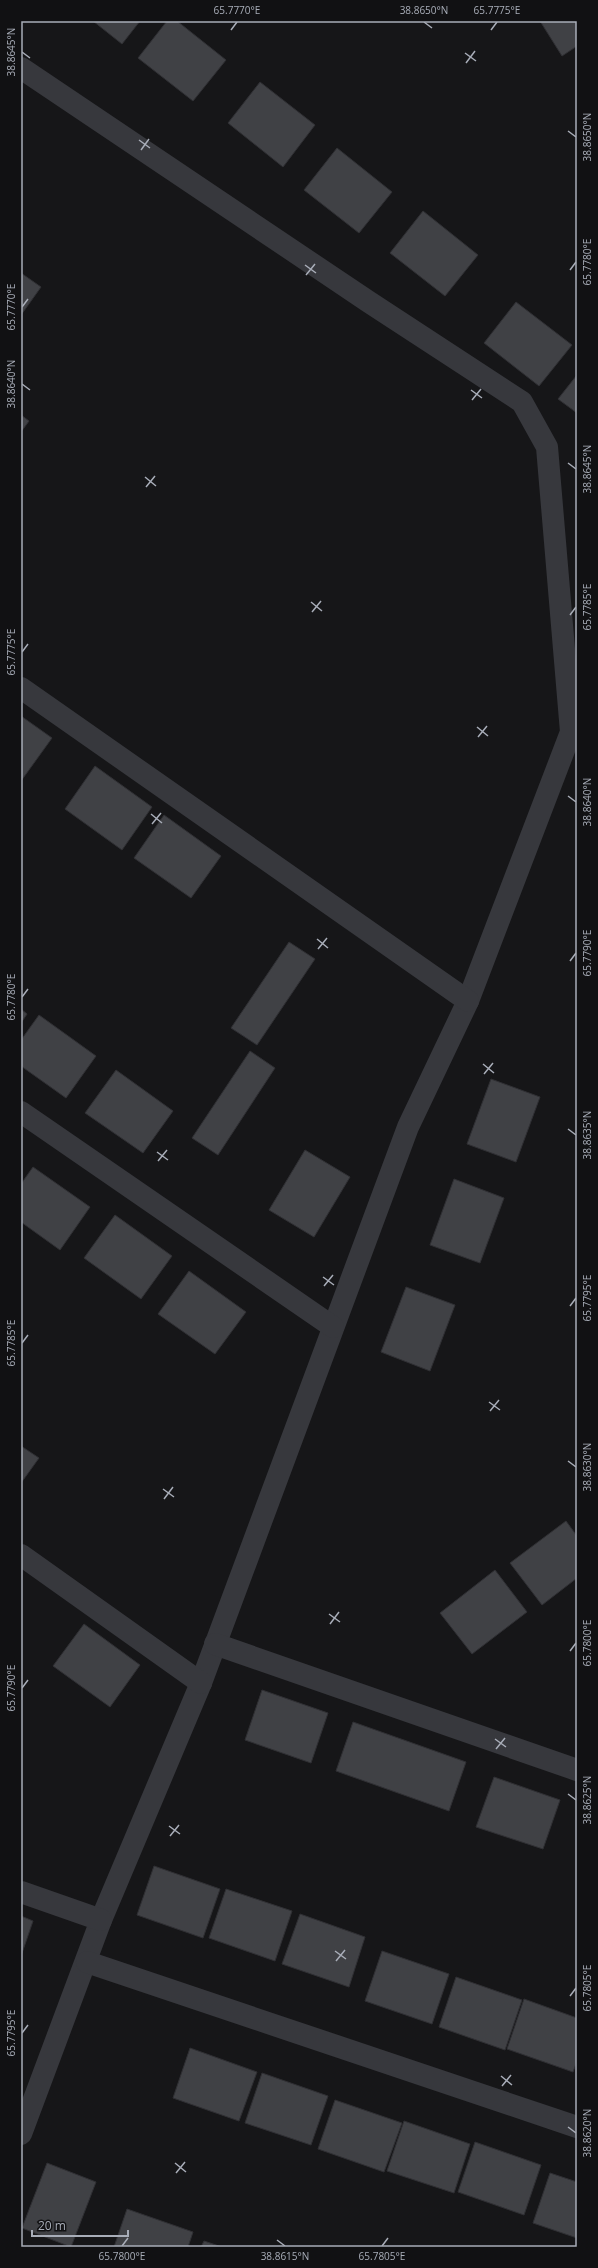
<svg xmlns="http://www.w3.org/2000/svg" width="598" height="2268" font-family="'Open Sans',sans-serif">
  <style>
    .building { fill: #404145; stroke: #303034 }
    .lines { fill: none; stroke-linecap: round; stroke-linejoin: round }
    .minor { stroke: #37383d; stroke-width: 22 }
    .ticks { fill: none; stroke: #a8adb8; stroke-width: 1.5 }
    .neatline { fill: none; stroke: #a8adb8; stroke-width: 1.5 }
    .ticks-label { font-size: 10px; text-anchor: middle; fill: #a8adb8 }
  </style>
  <rect width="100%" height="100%" fill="#161618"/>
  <g class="building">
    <path d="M 93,21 L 140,21 L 122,44 Z"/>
    <path d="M 167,21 L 177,21 L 226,60 L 193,101 L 138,58 Z"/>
    <path d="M 540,21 L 577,21 L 577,46 L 562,56 Z"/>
    <path d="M 260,82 L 315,125 L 283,167 L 228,123 Z"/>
    <path d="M 337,148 L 392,192 L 359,233 L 304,190 Z"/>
    <path d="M 423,211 L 478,255 L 445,296 L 390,253 Z"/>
    <path d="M 21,273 L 41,287 L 21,315 Z"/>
    <path d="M 516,302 L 572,345 L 539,386 L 484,343 Z"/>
    <path d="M 577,375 L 577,413 L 558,399 Z"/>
    <path d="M 21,415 L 29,421 L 21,432 Z"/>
    <path d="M 21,716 L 52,738 L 21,781 Z"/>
    <path d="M 95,766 L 152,807 L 122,850 L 65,809 Z"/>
    <path d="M 164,815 L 221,856 L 191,898 L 134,858 Z"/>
    <path d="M 289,942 L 315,959 L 257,1045 L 231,1028 Z"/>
    <path d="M 21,1009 L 27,1014 L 21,1023 Z"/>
    <path d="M 39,1015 L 96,1056 L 66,1098 L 21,1066 L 21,1040 Z"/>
    <path d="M 250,1051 L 275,1068 L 218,1155 L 192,1138 Z"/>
    <path d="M 116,1070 L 173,1111 L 143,1153 L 85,1113 Z"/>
    <path d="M 491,1079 L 540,1097 L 516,1162 L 467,1144 Z"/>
    <path d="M 305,1150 L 350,1177 L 314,1237 L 269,1210 Z"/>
    <path d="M 33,1167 L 90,1207 L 60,1250 L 21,1222 L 21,1184 Z"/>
    <path d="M 454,1179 L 504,1198 L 480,1263 L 430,1245 Z"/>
    <path d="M 115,1215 L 172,1256 L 141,1299 L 84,1258 Z"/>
    <path d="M 189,1271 L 246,1312 L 215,1354 L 158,1314 Z"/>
    <path d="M 406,1287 L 455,1305 L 430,1371 L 381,1352 Z"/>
    <path d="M 21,1446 L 39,1458 L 21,1483 Z"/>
    <path d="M 566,1521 L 577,1536 L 577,1578 L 542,1605 L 510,1563 Z"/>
    <path d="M 495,1570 L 527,1612 L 472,1654 L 440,1613 Z"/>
    <path d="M 84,1624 L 140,1665 L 110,1707 L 53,1666 Z"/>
    <path d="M 262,1690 L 328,1713 L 311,1763 L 245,1740 Z"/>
    <path d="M 353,1722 L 466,1762 L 449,1811 L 336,1771 Z"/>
    <path d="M 494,1777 L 560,1800 L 543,1849 L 476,1827 Z"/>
    <path d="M 154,1866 L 220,1889 L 203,1938 L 137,1915 Z"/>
    <path d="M 226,1889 L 292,1911 L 275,1961 L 209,1938 Z"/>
    <path d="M 300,1914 L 365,1937 L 349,1987 L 282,1964 Z"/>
    <path d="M 21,1916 L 33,1921 L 21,1956 Z"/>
    <path d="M 382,1951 L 449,1974 L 432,2024 L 365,2001 Z"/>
    <path d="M 456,1977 L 522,2000 L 505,2050 L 439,2027 Z"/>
    <path d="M 524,1999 L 577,2018 L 577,2061 L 573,2072 L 507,2049 Z"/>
    <path d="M 190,2048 L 257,2072 L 239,2121 L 173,2098 Z"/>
    <path d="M 262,2073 L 328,2096 L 311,2145 L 245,2123 Z"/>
    <path d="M 335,2100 L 402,2123 L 384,2172 L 318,2149 Z"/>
    <path d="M 404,2121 L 470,2144 L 454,2193 L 387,2171 Z"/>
    <path d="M 475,2142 L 541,2165 L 524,2215 L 458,2192 Z"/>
    <path d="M 47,2163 L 96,2182 L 71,2247 L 22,2228 Z"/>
    <path d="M 550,2173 L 577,2182 L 577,2238 L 533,2223 Z"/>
    <path d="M 127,2209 L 193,2232 L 188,2247 L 114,2247 Z"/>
    <path d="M 204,2241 L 222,2247 L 201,2247 Z"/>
  </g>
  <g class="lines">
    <g class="minor">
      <path d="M 21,68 L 369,302 L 522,402 L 547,447 L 571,732 L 468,1001 L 408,1127 L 201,1683 L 101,1920 L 21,2134"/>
      <path d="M 21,688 L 468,1001"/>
      <path d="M 21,1112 L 333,1327"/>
      <path d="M 21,1555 L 201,1683"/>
      <path d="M 215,1644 L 577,1770"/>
      <path d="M 21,1892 L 101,1920"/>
      <path d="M 87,1962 L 577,2127"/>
    </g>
  </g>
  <path class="ticks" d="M 424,22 L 432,28M 231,30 L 237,22M 491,30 L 497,22M 22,52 L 30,58M 465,53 L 476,61M 466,63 L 475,51M 568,131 L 576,137M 139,140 L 150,148M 141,150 L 149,139M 305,265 L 316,273M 570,270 L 576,262M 306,275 L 315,264M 22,307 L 28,299M 22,384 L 30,390M 471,390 L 482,398M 472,400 L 481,389M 568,463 L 576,469M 145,477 L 156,486M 146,487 L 155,476M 311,602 L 322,611M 312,612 L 321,601M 570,615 L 576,607M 22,652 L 28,644M 477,727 L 488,736M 478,737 L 487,726M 568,796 L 576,802M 151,814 L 162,823M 152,824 L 161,813M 317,939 L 328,948M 318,949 L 327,938M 570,961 L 576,953M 22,997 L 28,989M 483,1064 L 494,1073M 484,1074 L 493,1063M 568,1129 L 576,1135M 157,1152 L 168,1160M 158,1161 L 167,1150M 323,1277 L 334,1285M 324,1286 L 333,1275M 570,1306 L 576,1298M 22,1343 L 28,1335M 489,1402 L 500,1410M 490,1411 L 499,1400M 568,1461 L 576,1467M 163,1489 L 174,1497M 164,1499 L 173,1487M 329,1614 L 340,1622M 330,1624 L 339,1612M 570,1651 L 576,1643M 22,1688 L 28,1680M 495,1739 L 506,1747M 496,1749 L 505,1738M 568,1794 L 576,1800M 169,1826 L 180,1834M 170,1836 L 179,1825M 335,1951 L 346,1959M 336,1961 L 345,1950M 570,1996 L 576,1988M 22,2033 L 28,2025M 501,2076 L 512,2085M 502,2086 L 511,2075M 568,2127 L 576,2133M 175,2163 L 186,2172M 176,2173 L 185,2162M 277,2240 L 285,2246M 122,2246 L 128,2238M 382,2246 L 388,2238"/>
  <rect width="598" height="2268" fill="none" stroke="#111113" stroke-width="44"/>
  <path d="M32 2230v6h96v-6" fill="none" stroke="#a8adb8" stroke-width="2"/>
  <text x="38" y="2230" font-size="12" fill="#a8adb8" stroke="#111113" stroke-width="3" paint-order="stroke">20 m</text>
  <rect x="22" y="22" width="554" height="2224" class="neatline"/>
  <g class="ticks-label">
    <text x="237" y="14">65.7770°E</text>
    <text x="424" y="14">38.8650°N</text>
    <text x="497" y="14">65.7775°E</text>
    <text transform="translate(11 52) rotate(-90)" y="4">38.8645°N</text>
    <text transform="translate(587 137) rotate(-90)" y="4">38.8650°N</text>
    <text transform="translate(587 262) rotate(-90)" y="4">65.7780°E</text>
    <text transform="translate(11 307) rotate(-90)" y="4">65.7770°E</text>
    <text transform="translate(11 384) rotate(-90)" y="4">38.8640°N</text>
    <text transform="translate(587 469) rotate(-90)" y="4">38.8645°N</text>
    <text transform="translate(587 607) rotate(-90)" y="4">65.7785°E</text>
    <text transform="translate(11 652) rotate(-90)" y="4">65.7775°E</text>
    <text transform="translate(587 802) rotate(-90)" y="4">38.8640°N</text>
    <text transform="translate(587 953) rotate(-90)" y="4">65.7790°E</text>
    <text transform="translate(11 997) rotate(-90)" y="4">65.7780°E</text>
    <text transform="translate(587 1135) rotate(-90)" y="4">38.8635°N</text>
    <text transform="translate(587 1298) rotate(-90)" y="4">65.7795°E</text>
    <text transform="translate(11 1343) rotate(-90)" y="4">65.7785°E</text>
    <text transform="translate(587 1467) rotate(-90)" y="4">38.8630°N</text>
    <text transform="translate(587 1643) rotate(-90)" y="4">65.7800°E</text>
    <text transform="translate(11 1688) rotate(-90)" y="4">65.7790°E</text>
    <text transform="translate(587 1800) rotate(-90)" y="4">38.8625°N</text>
    <text transform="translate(587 1988) rotate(-90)" y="4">65.7805°E</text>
    <text transform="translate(11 2033) rotate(-90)" y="4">65.7795°E</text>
    <text transform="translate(587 2133) rotate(-90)" y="4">38.8620°N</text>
    <text x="122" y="2260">65.7800°E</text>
    <text x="285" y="2260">38.8615°N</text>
    <text x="382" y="2260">65.7805°E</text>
  </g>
</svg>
